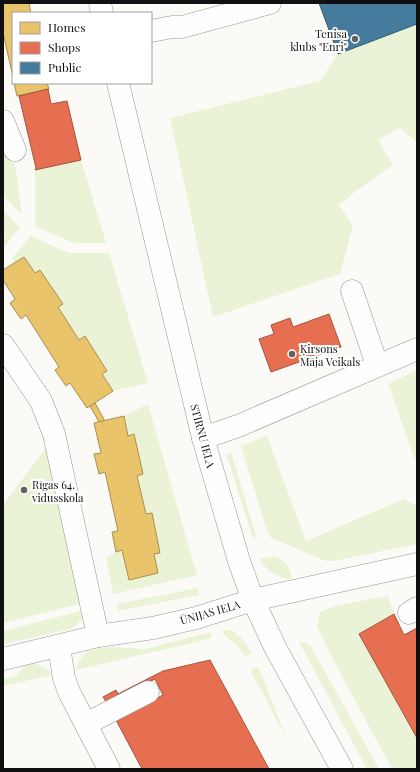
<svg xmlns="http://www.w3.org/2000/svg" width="420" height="772" font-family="'Playfair Display',serif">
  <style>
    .green { fill: #eaf3d5 }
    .homes { fill: #e9c46a; stroke: #a88e4f }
    .shops { fill: #e76f51; stroke: #a6523e }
    .public { fill: #457b9d; stroke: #355b73 }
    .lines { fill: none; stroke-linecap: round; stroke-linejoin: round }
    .minor-casing { stroke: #969594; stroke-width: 23 }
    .minor { stroke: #fffefe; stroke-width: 22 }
    .poi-dot { fill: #636261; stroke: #fff; stroke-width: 1.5 }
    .labels { text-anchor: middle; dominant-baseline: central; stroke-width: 4; stroke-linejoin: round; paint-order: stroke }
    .poi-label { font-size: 11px; fill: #101010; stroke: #fff; text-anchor: start }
    .street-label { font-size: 11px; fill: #101010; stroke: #fff }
  </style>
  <rect width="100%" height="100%" fill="#fcfaf7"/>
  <g class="green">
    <path d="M 417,24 L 417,143 L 400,128 L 378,140 L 393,165 L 356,191 L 339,205 L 353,226 L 340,274 L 213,317 L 170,118 L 320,81 L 338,54 Z"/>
    <path d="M 3,150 L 15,164 L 22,215 L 3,196 Z"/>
    <path d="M 81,160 L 106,243 L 74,243 L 35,226 L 35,170 Z"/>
    <path d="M 3,210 L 20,227 L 3,249 L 3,240 L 5,237 L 3,235 Z"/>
    <path d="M 31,236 L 69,253 L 109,253 L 148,383 L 113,391 L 102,374 L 107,370 L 85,337 L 79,340 L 58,307 L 63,304 L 41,270 L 35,273 L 24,257 L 15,263 L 12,258 Z"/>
    <path d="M 417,370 L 417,465 L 388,384 Z"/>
    <path d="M 148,404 L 197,575 L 113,594 L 106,558 L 116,552 L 122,550 L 129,580 L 158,573 L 154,554 L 160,552 L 152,513 L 146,514 L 137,476 L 143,474 L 134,435 L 128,436 L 124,416 Z"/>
    <path d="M 267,436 L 306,541 L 404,499 L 417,506 L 417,544 L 334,561 L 326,561 L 271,538 L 267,531 L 241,446 Z"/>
    <path d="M 49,444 L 83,603 L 3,623 L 3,505 Z"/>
    <path d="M 231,452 L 256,536 L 253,539 L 227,456 Z"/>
    <path d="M 275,556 C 288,563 289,565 292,579 C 278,578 267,572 260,559 Z"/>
    <path d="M 198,588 L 199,595 L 118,611 L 117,604 Z"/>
    <path d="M 388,596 L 394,614 L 359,634 L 417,738 L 417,769 L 392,769 L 329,652 L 317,626 L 320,612 L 339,605 Z"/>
    <path d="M 85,610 C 82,619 79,624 71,629 L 3,644 L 3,631 Z"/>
    <path d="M 222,630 C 237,627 245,643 252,654 L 245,656 L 237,645 L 224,635 Z"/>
    <path d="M 211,632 L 212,636 L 209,639 L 76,670 L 79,660 L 88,651 L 108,647 L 145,649 Z"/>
    <path d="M 299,642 L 303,642 L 310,645 L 379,769 L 367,769 Z"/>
    <path d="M 34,663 L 47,669 L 52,675 L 3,686 L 3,679 L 18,675 L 24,664 Z"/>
    <path d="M 258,666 L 287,739 L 250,670 Z"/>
  </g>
  <g class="homes">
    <path d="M 3,3 L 29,3 L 31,13 L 13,13 L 13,77 L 3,33 Z"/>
    <path d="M 14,83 L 47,83 L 49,89 L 17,96 Z"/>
    <path d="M 24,257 L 35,273 L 40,270 L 63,304 L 58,307 L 79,340 L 85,336 L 107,371 L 102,374 L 113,391 L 87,408 L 70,383 L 66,386 L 55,370 L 59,367 L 26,315 L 21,319 L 10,303 L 15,299 L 3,280 L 3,270 Z"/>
    <path d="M 95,403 L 101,414 L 105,421 L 99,422 L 90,406 Z"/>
    <path d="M 124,416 L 128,436 L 134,434 L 143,474 L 137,476 L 146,514 L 152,513 L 160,553 L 154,554 L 158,573 L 129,580 L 122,550 L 116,552 L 112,532 L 118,531 L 105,472 L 99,474 L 94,454 L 101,453 L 94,423 Z"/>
  </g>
  <g class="shops">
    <path d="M 48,89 L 51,104 L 67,101 L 81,160 L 35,170 L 36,168 L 19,96 Z"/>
    <path d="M 329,314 L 341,347 L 271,372 L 259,339 L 274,334 L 271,325 L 290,318 L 293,327 Z"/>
    <path d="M 394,614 L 404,635 L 417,628 L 417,738 L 359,634 Z"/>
    <path d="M 210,660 L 269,769 L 142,769 L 116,720 L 163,695 L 155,679 L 107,703 L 103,697 L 116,690 L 118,694 L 163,671 Z"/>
  </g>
  <path class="public" d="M 319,3 L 417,3 L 417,24 L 338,54 Z"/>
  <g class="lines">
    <g class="minor-casing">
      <g id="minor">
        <path d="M 100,3 L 102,13"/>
        <path d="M 151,31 L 172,27 L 182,27 L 270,3"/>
        <path d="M 118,83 L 203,438 L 239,561 L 253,600 L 276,649 L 342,769"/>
        <path d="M 3,121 L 15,150"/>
        <path d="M 352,291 L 377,365"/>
        <path d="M 3,345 L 41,401 L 54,434 L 98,636"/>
        <path d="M 203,438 L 238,426 L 417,349"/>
        <path d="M 409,613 L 417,608"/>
        <path d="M 59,647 L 64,678 L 69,692 L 109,769"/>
        <path d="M 3,659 L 98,636 L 153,628 L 196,618 L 253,600 L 417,564"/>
        <path d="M 86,724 L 148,692"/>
      </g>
    </g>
    <use href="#minor" class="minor"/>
  </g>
  <g class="poi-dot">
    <circle cx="355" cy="39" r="4"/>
    <circle cx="292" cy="354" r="4"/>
    <circle cx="24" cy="490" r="4"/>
  </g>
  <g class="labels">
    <g class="poi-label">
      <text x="347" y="33" text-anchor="end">Tenisa<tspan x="347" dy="13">klubs "Enri"</tspan></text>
      <text x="300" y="348">Ķirsons<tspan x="300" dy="13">Māja Veikals</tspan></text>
      <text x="32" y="484">Rīgas 64.<tspan x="32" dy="13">vidusskola</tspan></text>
    </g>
    <g class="street-label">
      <text transform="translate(203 436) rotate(75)">STIRNU IELA</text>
      <text transform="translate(210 612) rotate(-16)">ŪNIJAS IELA</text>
    </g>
  </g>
  <rect width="420" height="772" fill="none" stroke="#101010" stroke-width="8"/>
  <rect x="12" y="12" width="140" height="72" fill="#ffffff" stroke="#9f9f9f"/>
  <rect x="20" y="22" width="20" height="12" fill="#e9c46a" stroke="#9f9f9f"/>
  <text x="48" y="32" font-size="12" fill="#101010">Homes</text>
  <rect x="20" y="42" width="20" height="12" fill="#e76f51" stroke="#9f9f9f"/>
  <text x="48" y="52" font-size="12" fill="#101010">Shops</text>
  <rect x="20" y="62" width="20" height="12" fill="#457b9d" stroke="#9f9f9f"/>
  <text x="48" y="72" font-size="12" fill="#101010">Public</text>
</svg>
